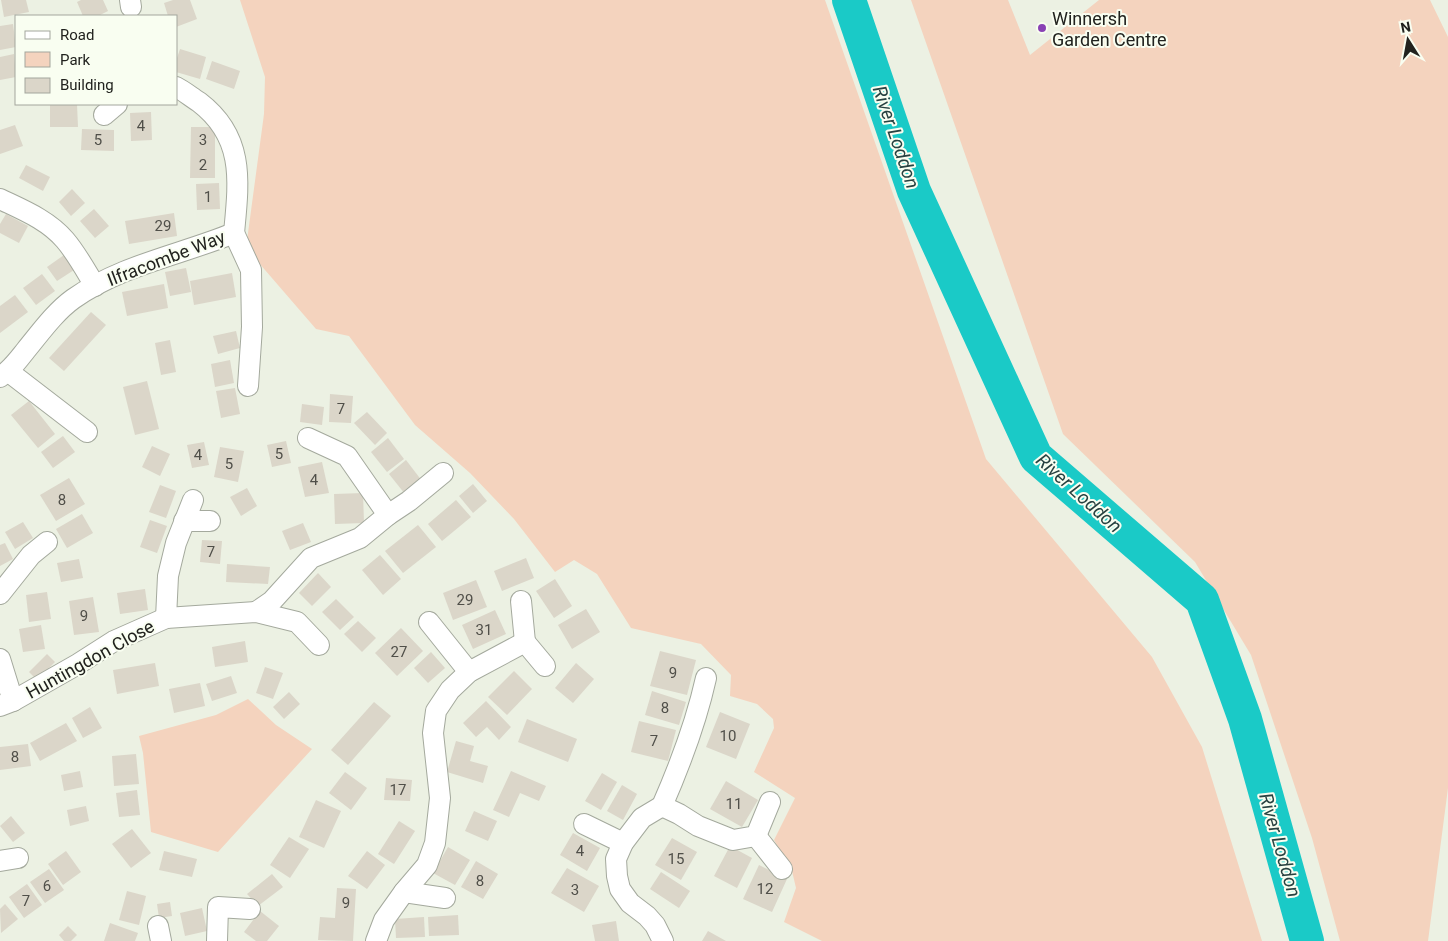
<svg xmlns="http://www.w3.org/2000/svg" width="1448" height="941" font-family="Roboto,sans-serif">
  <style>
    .green { fill: #f4d3be }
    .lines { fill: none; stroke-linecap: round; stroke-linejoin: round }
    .river { stroke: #1acac7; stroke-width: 34 }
    .building { fill: #dbd6c9 }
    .minor-casing { stroke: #a4a99d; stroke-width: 22 }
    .minor { stroke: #fff; stroke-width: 20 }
    .poi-dot { fill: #8941b4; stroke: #f9fef1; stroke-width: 2 }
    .labels { text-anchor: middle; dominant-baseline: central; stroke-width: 4; stroke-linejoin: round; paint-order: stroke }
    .number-label { font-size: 15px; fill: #504f49 }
    .poi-label { font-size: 18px; fill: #21221e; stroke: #f9fef1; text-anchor: start }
    .street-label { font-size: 18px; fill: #21221e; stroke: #f9fef1 }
    .water-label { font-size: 19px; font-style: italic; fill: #284241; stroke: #f9fef1 }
  </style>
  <rect width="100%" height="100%" fill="#ecf1e3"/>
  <g class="green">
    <path d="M 240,0 L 825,0 L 986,459 L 1152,657 L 1202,747 L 1262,941 L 822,941 L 784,922 L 796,888 L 792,871 L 774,840 L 795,798 L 754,772 L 774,728 L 773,719 L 757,704 L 730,696 L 731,675 L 701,644 L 631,628 L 597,574 L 574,560 L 555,572 L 514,519 L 470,473 L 415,425 L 349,336 L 316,329 L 246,248 L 264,114 L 265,77 Z"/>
    <path d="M 911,0 L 1008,0 L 1030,55 L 1099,0 L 1430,0 L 1448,37 L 1448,788 L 1428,941 L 1340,941 L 1312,838 L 1251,655 L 1195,562 L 1063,434 Z"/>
    <path d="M 248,699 L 276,725 L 312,749 L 218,852 L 151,832 L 143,753 L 139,736 L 216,715 Z"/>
  </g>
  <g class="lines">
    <path class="river" d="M 849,0 L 914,191 L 1036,457 L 1202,600 L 1245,719 L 1307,941"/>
  </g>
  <g class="building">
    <path d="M 1,0 L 26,0 L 29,12 L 4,17 Z"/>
    <path d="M 81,0 L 103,0 L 108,11 L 98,16 L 83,16 L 77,2 Z"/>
    <path d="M 173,0 L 190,0 L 197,19 L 176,27 L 176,16 L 168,16 L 164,3 Z"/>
    <path d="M 13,24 L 16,47 L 0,50 L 0,26 Z"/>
    <path d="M 180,49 L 206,57 L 200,79 L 176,72 L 176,61 Z"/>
    <path d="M 14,54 L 16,77 L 0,80 L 0,57 Z"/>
    <path d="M 212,61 L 240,71 L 234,89 L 206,79 Z"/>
    <path d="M 50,104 L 77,104 L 78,127 L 50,127 Z"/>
    <path d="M 151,112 L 152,140 L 131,141 L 130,113 Z"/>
    <path d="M 15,125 L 23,146 L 0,154 L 0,130 Z"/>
    <path d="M 191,127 L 215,127 L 215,178 L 190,178 Z"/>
    <path d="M 82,129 L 114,130 L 114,151 L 81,150 Z"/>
    <path d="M 26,165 L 50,177 L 43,191 L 19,178 Z"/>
    <path d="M 219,183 L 220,209 L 197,210 L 196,184 Z"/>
    <path d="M 72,189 L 85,203 L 71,216 L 59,202 Z"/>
    <path d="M 94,209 L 109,226 L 95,238 L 80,221 Z"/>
    <path d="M 174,213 L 177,236 L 129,244 L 125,221 Z"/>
    <path d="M 6,214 L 28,226 L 19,243 L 0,233 L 0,224 Z"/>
    <path d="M 64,255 L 74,270 L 57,281 L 47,267 Z"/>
    <path d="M 186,268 L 191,292 L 170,296 L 165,272 Z"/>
    <path d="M 232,273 L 236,297 L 194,305 L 190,281 Z"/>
    <path d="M 42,274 L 55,291 L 36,305 L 23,288 Z"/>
    <path d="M 164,284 L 168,308 L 127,316 L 122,292 Z"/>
    <path d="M 15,295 L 28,312 L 0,333 L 0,306 Z"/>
    <path d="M 91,312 L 106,325 L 64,371 L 49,358 Z"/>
    <path d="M 236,331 L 240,348 L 218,354 L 213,336 Z"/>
    <path d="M 170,340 L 176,372 L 161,375 L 155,343 Z"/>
    <path d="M 230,360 L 234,383 L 215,387 L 211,364 Z"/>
    <path d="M 147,381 L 159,429 L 135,435 L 123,387 Z"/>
    <path d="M 235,388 L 240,414 L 221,418 L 216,391 Z"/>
    <path d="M 330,394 L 353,396 L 351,423 L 329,422 Z"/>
    <path d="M 29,401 L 55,434 L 38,448 L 11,415 Z"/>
    <path d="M 302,404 L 324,407 L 322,425 L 300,422 Z"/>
    <path d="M 367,412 L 387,433 L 375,445 L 354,423 Z"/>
    <path d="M 63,436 L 75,452 L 53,468 L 41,452 Z"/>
    <path d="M 388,438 L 404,459 L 387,472 L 371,452 Z"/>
    <path d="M 286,441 L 291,463 L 272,467 L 267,445 Z"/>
    <path d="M 204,442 L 209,465 L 192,468 L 187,445 Z"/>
    <path d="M 152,446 L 170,454 L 160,476 L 142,467 Z"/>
    <path d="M 220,447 L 244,451 L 238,482 L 214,477 Z"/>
    <path d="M 406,460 L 422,481 L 405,494 L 389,474 Z"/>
    <path d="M 322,462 L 329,493 L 305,497 L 298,467 Z"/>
    <path d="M 69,478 L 85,504 L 56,521 L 40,495 Z"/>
    <path d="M 473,484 L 487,501 L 473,513 L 459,496 Z"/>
    <path d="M 160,485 L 176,491 L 166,518 L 149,512 Z"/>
    <path d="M 247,488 L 257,506 L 241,516 L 230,497 Z"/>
    <path d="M 363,493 L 364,523 L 335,524 L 334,494 Z"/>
    <path d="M 456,500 L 471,517 L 442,541 L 428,524 Z"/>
    <path d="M 82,514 L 93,533 L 67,548 L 56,529 Z"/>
    <path d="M 150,520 L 167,526 L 157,553 L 140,547 Z"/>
    <path d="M 23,522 L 33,538 L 15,549 L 5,532 Z"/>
    <path d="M 303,523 L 311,542 L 290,550 L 282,531 Z"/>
    <path d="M 418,525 L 436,547 L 403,573 L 385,551 Z"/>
    <path d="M 202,540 L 222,541 L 220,564 L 200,562 Z"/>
    <path d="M 5,543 L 13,559 L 0,566 L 0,545 Z"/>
    <path d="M 380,555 L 401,579 L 383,595 L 362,570 Z"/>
    <path d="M 526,558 L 534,578 L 502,591 L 494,571 Z"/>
    <path d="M 79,559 L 83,578 L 61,582 L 57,563 Z"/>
    <path d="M 227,564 L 270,567 L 268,584 L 226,582 Z"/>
    <path d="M 318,573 L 331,587 L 312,606 L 299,593 Z"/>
    <path d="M 555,579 L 572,606 L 554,618 L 536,591 Z"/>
    <path d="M 476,580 L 487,607 L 453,620 L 443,593 Z"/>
    <path d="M 145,589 L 148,610 L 120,614 L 117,593 Z"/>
    <path d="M 47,592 L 51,619 L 29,622 L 26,595 Z"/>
    <path d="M 93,597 L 99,632 L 74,635 L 69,601 Z"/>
    <path d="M 336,599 L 354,617 L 340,630 L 322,612 Z"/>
    <path d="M 586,609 L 600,632 L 572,649 L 558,625 Z"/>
    <path d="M 495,610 L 506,634 L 473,649 L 462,625 Z"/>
    <path d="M 358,621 L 376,638 L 362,652 L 344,634 Z"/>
    <path d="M 41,625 L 45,649 L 23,652 L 19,629 Z"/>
    <path d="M 401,628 L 423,651 L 397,676 L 375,653 Z"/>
    <path d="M 245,641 L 248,662 L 215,667 L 212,647 Z"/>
    <path d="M 660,651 L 696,660 L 687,695 L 650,686 Z"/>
    <path d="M 431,652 L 445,668 L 428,683 L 414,668 Z"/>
    <path d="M 47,654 L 55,662 L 37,680 L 29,672 Z"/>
    <path d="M 155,663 L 159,686 L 117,694 L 113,670 Z"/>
    <path d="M 576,663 L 594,679 L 573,703 L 555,688 Z"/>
    <path d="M 265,667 L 283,673 L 273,699 L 256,693 Z"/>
    <path d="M 514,671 L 532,689 L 507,715 L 488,697 Z"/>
    <path d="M 231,676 L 237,693 L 212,701 L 206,684 Z"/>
    <path d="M 200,683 L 205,706 L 174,713 L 169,689 Z"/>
    <path d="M 652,691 L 686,702 L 679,725 L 645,715 Z"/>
    <path d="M 289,692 L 300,704 L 284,719 L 273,707 Z"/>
    <path d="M 486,701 L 511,727 L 499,740 L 487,727 L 476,737 L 463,723 Z"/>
    <path d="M 374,702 L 391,716 L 348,765 L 331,750 Z"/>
    <path d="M 90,707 L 102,728 L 83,738 L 72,718 Z"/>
    <path d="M 720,712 L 750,724 L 736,759 L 706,747 Z"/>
    <path d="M 527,719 L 577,739 L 568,762 L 518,742 Z"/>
    <path d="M 639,721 L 676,730 L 668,761 L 631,752 Z"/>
    <path d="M 66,723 L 77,741 L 40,761 L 30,743 Z"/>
    <path d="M 456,741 L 474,746 L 470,761 L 488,766 L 483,783 L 447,772 Z"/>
    <path d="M 28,744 L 31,766 L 0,770 L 0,747 Z"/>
    <path d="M 136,754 L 139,784 L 114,786 L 112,756 Z"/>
    <path d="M 80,771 L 83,787 L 64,791 L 61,775 Z"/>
    <path d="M 511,771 L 546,786 L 539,801 L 520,793 L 509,817 L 493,810 Z"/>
    <path d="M 345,772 L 367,788 L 351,810 L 329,793 Z"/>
    <path d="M 602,773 L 617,782 L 601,810 L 585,801 Z"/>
    <path d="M 386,778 L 412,780 L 410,801 L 384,800 Z"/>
    <path d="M 726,781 L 758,800 L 742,827 L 710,809 Z"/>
    <path d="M 622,785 L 637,794 L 623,820 L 607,811 Z"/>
    <path d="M 137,790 L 140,815 L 119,817 L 116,793 Z"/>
    <path d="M 316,800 L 341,811 L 324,848 L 299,837 Z"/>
    <path d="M 86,806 L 89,821 L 70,826 L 67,810 Z"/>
    <path d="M 474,811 L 497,821 L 488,841 L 465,831 Z"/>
    <path d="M 11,816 L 25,833 L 13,842 L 0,826 Z"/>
    <path d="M 399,821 L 415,831 L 394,864 L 378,854 Z"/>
    <path d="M 132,829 L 151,853 L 131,868 L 112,844 Z"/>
    <path d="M 573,833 L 600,848 L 587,871 L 560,855 Z"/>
    <path d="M 289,837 L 309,849 L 290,878 L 270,865 Z"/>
    <path d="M 672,838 L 697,852 L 681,880 L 655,865 Z"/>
    <path d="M 730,846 L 752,858 L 737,888 L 714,876 Z"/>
    <path d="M 448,847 L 470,860 L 455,885 L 433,873 Z"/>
    <path d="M 66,851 L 81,872 L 63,885 L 48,864 Z"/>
    <path d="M 164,851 L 197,859 L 192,877 L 159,870 Z"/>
    <path d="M 367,851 L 385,865 L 367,889 L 348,876 Z"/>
    <path d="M 476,861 L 498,874 L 483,899 L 461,887 Z"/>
    <path d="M 759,865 L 787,879 L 772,912 L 743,899 Z"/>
    <path d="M 567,868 L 599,886 L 584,912 L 551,893 Z"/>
    <path d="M 49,869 L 64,890 L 45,903 L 30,882 Z"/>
    <path d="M 661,872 L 690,891 L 679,908 L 650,889 Z"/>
    <path d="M 272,874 L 283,887 L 258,906 L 247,894 Z"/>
    <path d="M 27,884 L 42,905 L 24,918 L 9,897 Z"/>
    <path d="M 337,888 L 356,889 L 353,941 L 318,940 L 320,917 L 335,918 Z"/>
    <path d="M 127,891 L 146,896 L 139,925 L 119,920 Z"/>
    <path d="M 170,902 L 172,916 L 159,918 L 157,904 Z"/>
    <path d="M 5,904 L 18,919 L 1,933 L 0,909 Z"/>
    <path d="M 202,908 L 207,931 L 185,936 L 180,913 Z"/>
    <path d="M 260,911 L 279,926 L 267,941 L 256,941 L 244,932 Z"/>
    <path d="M 458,915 L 459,935 L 429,936 L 428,917 Z"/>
    <path d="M 424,917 L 425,937 L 396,938 L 395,919 Z"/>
    <path d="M 616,921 L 619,941 L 595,941 L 592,925 Z"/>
    <path d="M 110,923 L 138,933 L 135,941 L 104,941 Z"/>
    <path d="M 68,926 L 77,935 L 71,941 L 64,941 L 59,935 Z"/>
    <path d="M 708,931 L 726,941 L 702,941 Z"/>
  </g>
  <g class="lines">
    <g class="minor-casing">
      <g id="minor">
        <path d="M 130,0 L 131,7"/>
        <path d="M 176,87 C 184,91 191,97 199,102 C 245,137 239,181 234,233"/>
        <path d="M 104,115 L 117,104"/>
        <path d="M 0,199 C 23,210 48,220 65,240 C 77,254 86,271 95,286"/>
        <path d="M 9,372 L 87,432"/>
        <path d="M 0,377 C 11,370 18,360 26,350 C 40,333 55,312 73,299 C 121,265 180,255 234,233 L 251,270 L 252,327 L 248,386"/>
        <path d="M 388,515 L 409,501 L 443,473"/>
        <path d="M 184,521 L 210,521"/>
        <path d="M 0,594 L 31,555 L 47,542"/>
        <path d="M 521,601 L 525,642"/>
        <path d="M 256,612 L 272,601 L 311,558 L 360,538 L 388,515 L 347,456 L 308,438"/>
        <path d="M 166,618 L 168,576 L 176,543 L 193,500"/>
        <path d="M 429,622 L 469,672"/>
        <path d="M 0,659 L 13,701"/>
        <path d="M 0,706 L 13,701 L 78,664 L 114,641 L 166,618 L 256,612 L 297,622 L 319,645"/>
        <path d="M 662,806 C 680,765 696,723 706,678"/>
        <path d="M 584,824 L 623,843"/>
        <path d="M 756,836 L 782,869"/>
        <path d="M 0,861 L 18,858"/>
        <path d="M 404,892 L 445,898"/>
        <path d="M 158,926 L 161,941"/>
        <path d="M 217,941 L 218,907 L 250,909"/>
        <path d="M 376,941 L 384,920 L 404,892 L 427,865 L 435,843 L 440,798 L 433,733 L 436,711 L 450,690 L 469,672 L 525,642 L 545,666"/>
        <path d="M 663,941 L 655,925 L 647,916 L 630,903 L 620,889 L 617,876 L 616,859 L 623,843 L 642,818 L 662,806 L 679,814 L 698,826 L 733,840 L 756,836 L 770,802"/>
      </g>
    </g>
    <use href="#minor" class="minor"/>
  </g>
  <circle class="poi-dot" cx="1042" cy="28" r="5"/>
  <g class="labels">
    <g class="number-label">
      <text x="141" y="126">4</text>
      <text x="98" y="140">5</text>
      <text x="203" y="140">3</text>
      <text x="203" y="165">2</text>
      <text x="208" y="197">1</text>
      <text x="163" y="226">29</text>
      <text x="341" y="409">7</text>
      <text x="279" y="454">5</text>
      <text x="198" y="455">4</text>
      <text x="229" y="464">5</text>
      <text x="314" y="480">4</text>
      <text x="62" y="500">8</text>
      <text x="211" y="552">7</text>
      <text x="465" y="600">29</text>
      <text x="84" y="616">9</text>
      <text x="484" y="630">31</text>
      <text x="399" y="652">27</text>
      <text x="673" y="673">9</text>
      <text x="665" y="708">8</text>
      <text x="728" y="736">10</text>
      <text x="654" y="741">7</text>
      <text x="15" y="757">8</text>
      <text x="398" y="790">17</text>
      <text x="734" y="804">11</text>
      <text x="580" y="851">4</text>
      <text x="676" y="859">15</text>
      <text x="480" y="881">8</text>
      <text x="47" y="886">6</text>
      <text x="765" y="889">12</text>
      <text x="575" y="890">3</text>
      <text x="26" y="901">7</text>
      <text x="346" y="903">9</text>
    </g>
    <g class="poi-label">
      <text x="1052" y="18">Winnersh<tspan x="1052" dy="21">Garden Centre</tspan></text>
    </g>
    <g class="street-label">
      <text transform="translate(166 258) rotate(-21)">Ilfracombe Way</text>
      <text transform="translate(90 659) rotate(-29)">Huntingdon Close</text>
    </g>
    <g class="water-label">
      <text transform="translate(896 137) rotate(71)">River Loddon</text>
      <text transform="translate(1079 493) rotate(42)">River Loddon</text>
      <text transform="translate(1280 845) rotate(74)">River Loddon</text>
    </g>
  </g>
  <rect x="15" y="15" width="162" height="90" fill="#f9fef1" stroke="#a3a69d"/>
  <rect x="25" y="31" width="25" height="8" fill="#ffffff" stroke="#a3a69d"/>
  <text x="60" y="40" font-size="15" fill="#21221e">Road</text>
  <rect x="25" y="52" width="25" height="15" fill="#f4d3be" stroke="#a3a69d"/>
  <text x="60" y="65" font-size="15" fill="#21221e">Park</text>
  <rect x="25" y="78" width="25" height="15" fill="#dbd6c9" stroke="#a3a69d"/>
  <text x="60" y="90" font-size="15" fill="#21221e">Building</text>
  <g transform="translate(1408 40) rotate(349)" stroke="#f9fef1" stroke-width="4" paint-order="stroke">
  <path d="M0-4L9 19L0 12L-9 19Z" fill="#21221e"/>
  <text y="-8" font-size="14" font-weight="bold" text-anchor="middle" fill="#21221e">N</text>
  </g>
</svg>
